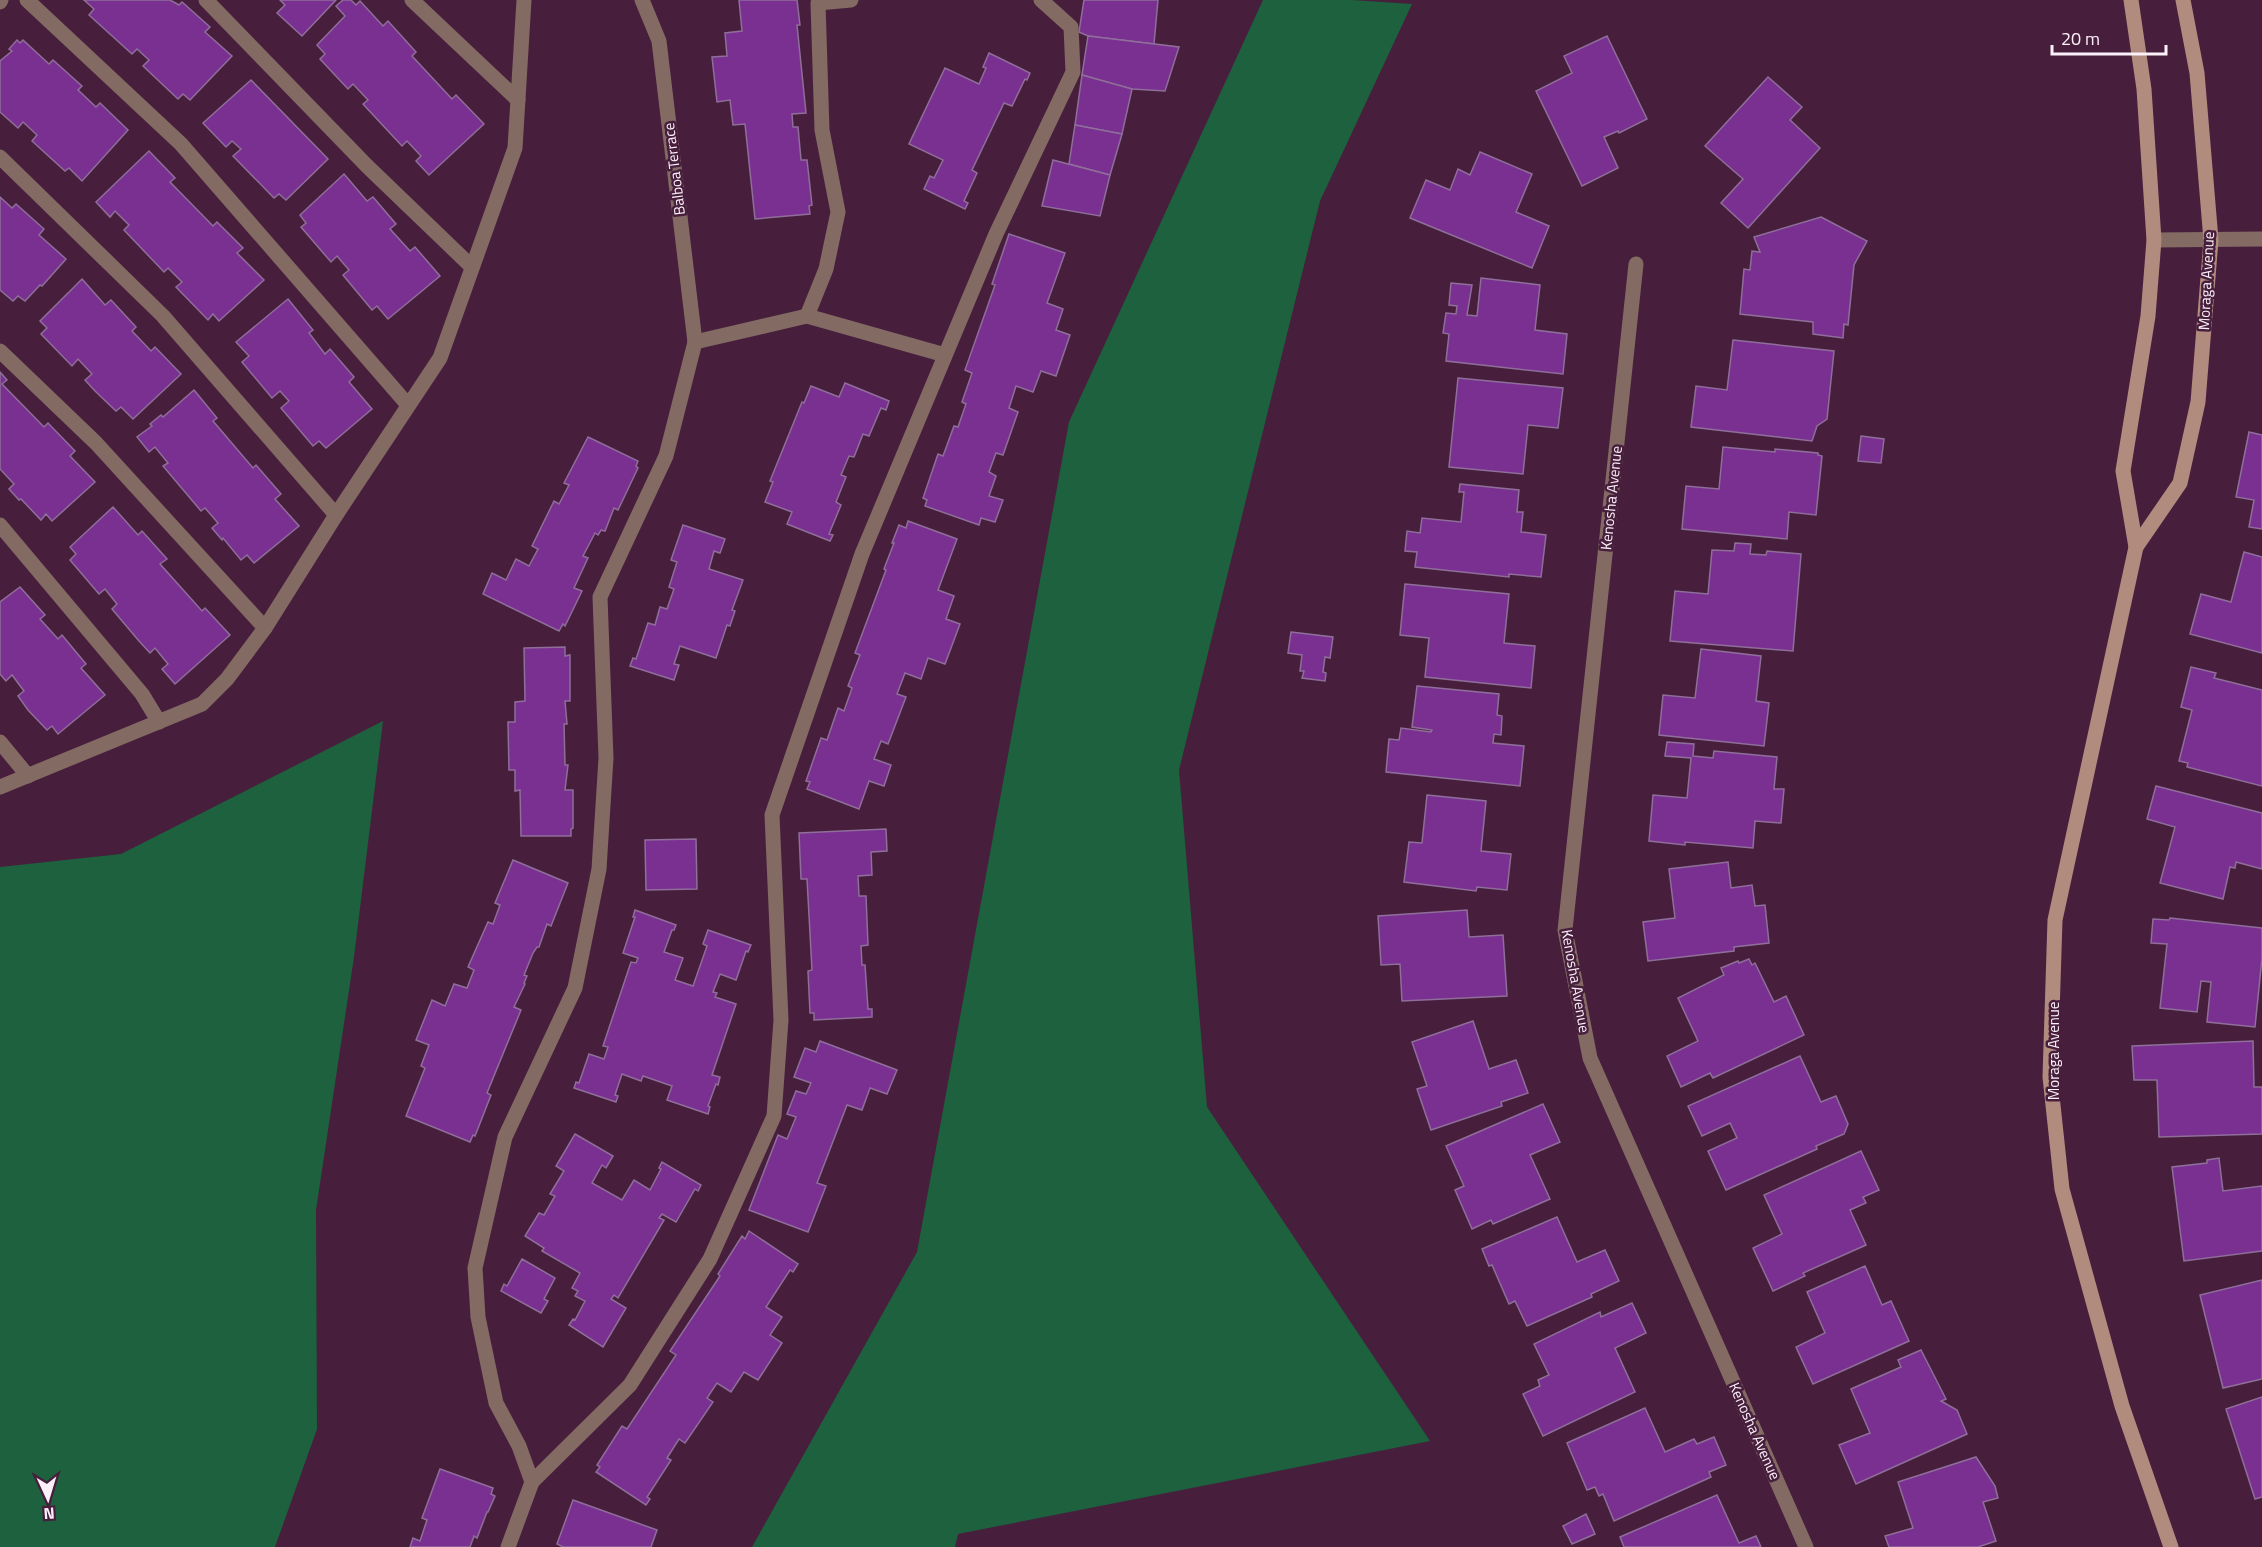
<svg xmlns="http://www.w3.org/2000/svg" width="2262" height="1547" font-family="'Titillium Web',sans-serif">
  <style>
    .green { fill: #1d613e }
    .building { fill: #793091; stroke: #8f6e9a; stroke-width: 1.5 }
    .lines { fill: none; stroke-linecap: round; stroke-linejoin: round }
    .lane { stroke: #836a63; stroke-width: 15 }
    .street { stroke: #836a63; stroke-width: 15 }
    .secondary { stroke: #b28b7f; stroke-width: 15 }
    .labels { text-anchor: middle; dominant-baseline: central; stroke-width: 5; stroke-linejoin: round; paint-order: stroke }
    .street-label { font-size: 15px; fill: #fcf1f8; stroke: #471f3d }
  </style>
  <rect width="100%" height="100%" fill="#471f3d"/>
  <g class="green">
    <path d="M 1263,0 L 1352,0 L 1412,4 L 1320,201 L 1179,770 L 1207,1107 L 1430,1441 L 958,1534 L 955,1547 L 752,1547 L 917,1252 L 1069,422 Z"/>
    <path d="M 383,721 L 354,957 L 316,1210 L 317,1429 L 275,1547 L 0,1547 L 0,867 L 121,854 Z"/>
  </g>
  <g class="building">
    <path d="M 84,0 L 170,0 L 179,5 L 182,2 L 210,27 L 205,32 L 232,56 L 190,100 L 183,94 L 178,99 L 143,66 L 149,60 L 137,49 L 132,54 L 89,15 L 94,9 Z"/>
    <path d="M 280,0 L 336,0 L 302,36 L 277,13 L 285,5 Z"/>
    <path d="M 343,0 L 351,0 L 356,5 L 360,1 L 383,26 L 388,21 L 416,52 L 412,56 L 452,99 L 456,95 L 484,124 L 429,175 L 416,161 L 421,156 L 407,141 L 402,146 L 363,104 L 368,100 L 353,84 L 348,89 L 320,59 L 325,54 L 317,45 L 345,16 L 336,6 Z"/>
    <path d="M 739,0 L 797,0 L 800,25 L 797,25 L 806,113 L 792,114 L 793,127 L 798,127 L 801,160 L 807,160 L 812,205 L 809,206 L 810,214 L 755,219 L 745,124 L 733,125 L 730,100 L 717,102 L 712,57 L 727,56 L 725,33 L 742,31 Z"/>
    <path d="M 1084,0 L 1158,0 L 1154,44 L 1088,36 L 1079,32 Z"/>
    <path d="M 1088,36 L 1179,47 L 1165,91 L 1132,89 L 1082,75 Z"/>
    <path d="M 1607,36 L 1647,119 L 1619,133 L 1618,131 L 1604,137 L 1618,168 L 1582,186 L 1536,91 L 1572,73 L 1564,56 Z"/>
    <path d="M 17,40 L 20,43 L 23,40 L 49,64 L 53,60 L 82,86 L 78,90 L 96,107 L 100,103 L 128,130 L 82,181 L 69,168 L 65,171 L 32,141 L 37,135 L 23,122 L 18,128 L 0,112 L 0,61 L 12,51 L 9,49 Z"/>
    <path d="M 989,53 L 1030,73 L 1027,80 L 1025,79 L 1012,106 L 1004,103 L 972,170 L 977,173 L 964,201 L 968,203 L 965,209 L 924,189 L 930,176 L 934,178 L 943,160 L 909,144 L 945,68 L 979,84 L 986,68 L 983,67 Z"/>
    <path d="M 1082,75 L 1132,89 L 1122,134 L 1075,125 Z"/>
    <path d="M 1768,77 L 1802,107 L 1790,120 L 1820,148 L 1748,228 L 1721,203 L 1743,179 L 1705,146 Z"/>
    <path d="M 251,80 L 328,159 L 286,200 L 279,194 L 274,198 L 233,156 L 241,149 L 232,141 L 226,147 L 203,123 Z"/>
    <path d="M 1075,125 L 1122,134 L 1110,175 L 1069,164 Z"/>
    <path d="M 149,151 L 175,178 L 170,182 L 213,226 L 217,222 L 243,248 L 237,253 L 264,280 L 219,321 L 213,314 L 208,320 L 176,287 L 182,282 L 168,268 L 164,272 L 124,230 L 129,225 L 115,211 L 110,217 L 96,202 Z"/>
    <path d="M 1480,152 L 1532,174 L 1516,212 L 1549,226 L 1532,268 L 1410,218 L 1426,180 L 1450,190 L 1458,169 L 1470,175 Z"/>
    <path d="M 1053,160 L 1110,175 L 1100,216 L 1042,206 Z"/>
    <path d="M 344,174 L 367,201 L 373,197 L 396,224 L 390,229 L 410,251 L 415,247 L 440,276 L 388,319 L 377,306 L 372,310 L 343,275 L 349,270 L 337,256 L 331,262 L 301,227 L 306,223 L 300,215 Z"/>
    <path d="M 0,197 L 12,208 L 16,204 L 44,229 L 39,235 L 66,259 L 42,286 L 40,285 L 25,301 L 18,296 L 13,301 L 0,290 Z"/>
    <path d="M 1821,217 L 1867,241 L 1854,265 L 1848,325 L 1844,324 L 1843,338 L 1813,334 L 1813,322 L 1740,314 L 1744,269 L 1750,270 L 1752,251 L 1760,252 L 1754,237 Z"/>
    <path d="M 1009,234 L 1065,253 L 1047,303 L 1063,309 L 1056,330 L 1070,335 L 1056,376 L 1041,371 L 1033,392 L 1016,386 L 1009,408 L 1018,412 L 1003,455 L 996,453 L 989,472 L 996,476 L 989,496 L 1003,500 L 995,522 L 981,518 L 979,525 L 925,506 L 927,500 L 923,498 L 938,454 L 943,456 L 954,426 L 958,427 L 966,404 L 962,402 L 972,373 L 965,370 L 995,285 L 992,284 Z"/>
    <path d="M 1481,278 L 1540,285 L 1535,330 L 1567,334 L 1563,374 L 1446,361 L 1449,334 L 1443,333 L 1446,313 L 1456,314 L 1457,306 L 1449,305 L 1451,283 L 1472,285 L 1467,315 L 1477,316 Z"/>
    <path d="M 82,279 L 105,305 L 111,300 L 136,327 L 132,331 L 151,351 L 155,347 L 181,374 L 133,419 L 121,407 L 116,411 L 95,391 L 85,380 L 92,374 L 78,359 L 72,366 L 41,334 L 47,328 L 40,321 Z"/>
    <path d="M 288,299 L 313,330 L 309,333 L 325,354 L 330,349 L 354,377 L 349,382 L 372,409 L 326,448 L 319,441 L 313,446 L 281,408 L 289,401 L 280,391 L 272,398 L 242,362 L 249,356 L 236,342 Z"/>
    <path d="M 1733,340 L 1834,351 L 1827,419 L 1817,426 L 1812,441 L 1691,427 L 1696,386 L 1727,390 Z"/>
    <path d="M 0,372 L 7,380 L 2,384 L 44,427 L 48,423 L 75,451 L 70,456 L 95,482 L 52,521 L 46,514 L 41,520 L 21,499 L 19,500 L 9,489 L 14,484 L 0,469 Z"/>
    <path d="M 1458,378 L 1563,388 L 1558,428 L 1528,425 L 1523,474 L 1449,467 Z"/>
    <path d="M 845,383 L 889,401 L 886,410 L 881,408 L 869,436 L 863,434 L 854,457 L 849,456 L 841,475 L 846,477 L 836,502 L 841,505 L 829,534 L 833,535 L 830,541 L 787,524 L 792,512 L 765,502 L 773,482 L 770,481 L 802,402 L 804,403 L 811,386 L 839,397 Z"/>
    <path d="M 194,390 L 217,418 L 213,421 L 253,468 L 256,465 L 281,494 L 275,499 L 299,526 L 254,563 L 247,555 L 241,560 L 223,538 L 222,540 L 212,528 L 218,523 L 205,508 L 201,511 L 163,466 L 168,463 L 155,447 L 149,452 L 137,437 L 152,426 L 150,424 L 161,415 L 163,417 Z"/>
    <path d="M 2249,432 L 2262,435 L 2262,529 L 2249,527 L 2254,500 L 2236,497 Z"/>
    <path d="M 1861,436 L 1884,439 L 1881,463 L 1858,461 Z"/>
    <path d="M 588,437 L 638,461 L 636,466 L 638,468 L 618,510 L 614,508 L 605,531 L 601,530 L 598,535 L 595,533 L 583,556 L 588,558 L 574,588 L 582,591 L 565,626 L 563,624 L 559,631 L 483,594 L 492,573 L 506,580 L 516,559 L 529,566 L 538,549 L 532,546 L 554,501 L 559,504 L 569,485 L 564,483 Z"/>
    <path d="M 1723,447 L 1775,452 L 1775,449 L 1818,453 L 1818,455 L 1822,456 L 1816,515 L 1789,512 L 1787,539 L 1682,529 L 1686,486 L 1719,489 Z"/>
    <path d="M 1460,484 L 1519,490 L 1517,512 L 1523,512 L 1521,532 L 1546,535 L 1541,577 L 1509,574 L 1509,577 L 1415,567 L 1417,552 L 1405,551 L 1407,531 L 1420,533 L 1422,518 L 1461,522 L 1464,492 L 1459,492 Z"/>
    <path d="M 113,507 L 138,535 L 142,531 L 167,559 L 160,564 L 202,611 L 205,608 L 230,635 L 175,684 L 162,669 L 168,664 L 155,648 L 150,653 L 139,641 L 112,609 L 117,604 L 105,589 L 99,594 L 70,560 L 76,554 L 70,547 Z"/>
    <path d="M 908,521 L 957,539 L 938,590 L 954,596 L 946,619 L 960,624 L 945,664 L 928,658 L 921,679 L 905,673 L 897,694 L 906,697 L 888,744 L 881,741 L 874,759 L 891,765 L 884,786 L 869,781 L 859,809 L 807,789 L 810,782 L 806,781 L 821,738 L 827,740 L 838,708 L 844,711 L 852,688 L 848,686 L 860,655 L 855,653 L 886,570 L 884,569 L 894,543 L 892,543 L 899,525 L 906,528 Z"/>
    <path d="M 683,525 L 725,539 L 720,553 L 714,551 L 709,569 L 743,580 L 732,610 L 735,611 L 730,626 L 727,625 L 716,658 L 680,646 L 674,664 L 679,665 L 674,680 L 630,666 L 633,658 L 636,659 L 648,623 L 655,625 L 660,607 L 667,609 L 674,589 L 669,587 L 677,562 L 671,560 Z"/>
    <path d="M 1735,543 L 1751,544 L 1750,554 L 1766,555 L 1767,551 L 1801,554 L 1793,651 L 1670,641 L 1675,591 L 1708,594 L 1712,550 L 1734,551 Z"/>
    <path d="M 2244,552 L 2262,557 L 2262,653 L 2190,634 L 2201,594 L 2231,602 Z"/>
    <path d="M 1405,584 L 1509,594 L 1504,643 L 1535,646 L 1531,688 L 1425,677 L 1429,638 L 1400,635 Z"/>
    <path d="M 20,587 L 45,615 L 40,619 L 58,639 L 62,635 L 86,664 L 81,668 L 105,695 L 58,734 L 52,726 L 47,730 L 28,710 L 18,696 L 24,691 L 12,675 L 6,681 L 0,674 L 0,602 Z"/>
    <path d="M 1291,632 L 1333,637 L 1330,658 L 1325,657 L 1323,672 L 1326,673 L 1325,681 L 1302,678 L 1304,671 L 1300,671 L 1302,655 L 1288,653 Z"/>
    <path d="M 565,647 L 565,656 L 570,655 L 570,701 L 565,701 L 567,724 L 564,724 L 565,765 L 568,765 L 565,790 L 573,790 L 573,828 L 571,829 L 571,836 L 521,836 L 520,790 L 515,791 L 515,770 L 509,770 L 508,722 L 515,722 L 515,702 L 525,701 L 524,648 Z"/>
    <path d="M 1701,649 L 1761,656 L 1756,701 L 1769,703 L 1764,746 L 1659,735 L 1663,695 L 1695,698 Z"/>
    <path d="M 2191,667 L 2216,673 L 2214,678 L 2262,690 L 2262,786 L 2187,767 L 2188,763 L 2179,761 L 2192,710 L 2181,707 Z"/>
    <path d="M 1417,686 L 1499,694 L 1497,715 L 1502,716 L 1501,735 L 1494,734 L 1493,743 L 1524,746 L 1520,786 L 1386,772 L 1389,739 L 1399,740 L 1401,728 L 1431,732 L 1432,730 L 1412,727 Z"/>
    <path d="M 1667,742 L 1694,744 L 1693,756 L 1713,758 L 1714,751 L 1777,757 L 1774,789 L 1784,789 L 1781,823 L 1755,821 L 1753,848 L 1685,842 L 1685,845 L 1649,841 L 1653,795 L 1687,798 L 1691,758 L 1665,756 Z"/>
    <path d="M 2156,786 L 2262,813 L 2262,869 L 2236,862 L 2235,868 L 2230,867 L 2223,899 L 2160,883 L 2175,827 L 2147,819 Z"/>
    <path d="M 1427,795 L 1486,801 L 1481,851 L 1511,854 L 1507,890 L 1477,887 L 1476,891 L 1404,882 L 1409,842 L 1422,843 Z"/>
    <path d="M 886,829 L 887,851 L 871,852 L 872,875 L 858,876 L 859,896 L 866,896 L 868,945 L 861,946 L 862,965 L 865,965 L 868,1009 L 872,1009 L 872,1017 L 814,1020 L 814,1013 L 810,1013 L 808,971 L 812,970 L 807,879 L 801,879 L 799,833 Z"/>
    <path d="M 696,839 L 697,889 L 646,890 L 645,840 Z"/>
    <path d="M 513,860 L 568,883 L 551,926 L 547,924 L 539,947 L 537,947 L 533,953 L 524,975 L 527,976 L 524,983 L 525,984 L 514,1007 L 521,1010 L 487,1093 L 491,1095 L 475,1136 L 473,1135 L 470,1142 L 406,1116 L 425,1068 L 421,1066 L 429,1045 L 416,1040 L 432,1000 L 445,1006 L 454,984 L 467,988 L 474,970 L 468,967 L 488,922 L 493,924 L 500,905 L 495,903 Z"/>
    <path d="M 1728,862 L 1731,888 L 1752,885 L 1755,906 L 1765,905 L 1769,943 L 1734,947 L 1734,951 L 1648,961 L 1643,922 L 1675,918 L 1669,869 Z"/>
    <path d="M 635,910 L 676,925 L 674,930 L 672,930 L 664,952 L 683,958 L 675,980 L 693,986 L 707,946 L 703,944 L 708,930 L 751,945 L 748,952 L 746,951 L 736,980 L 720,974 L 713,992 L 717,993 L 715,997 L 736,1004 L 712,1075 L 720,1077 L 718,1085 L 716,1084 L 708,1106 L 710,1107 L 708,1114 L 667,1100 L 672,1086 L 643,1076 L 641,1081 L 622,1074 L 615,1095 L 618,1096 L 616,1102 L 574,1088 L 576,1082 L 579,1083 L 589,1054 L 604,1059 L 608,1047 L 603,1046 L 631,962 L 636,963 L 638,958 L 623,953 L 635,917 L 633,917 Z"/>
    <path d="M 1467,910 L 1469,937 L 1503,935 L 1507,996 L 1402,1001 L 1400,964 L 1381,965 L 1378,916 Z"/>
    <path d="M 2170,918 L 2262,928 L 2262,958 L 2255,1027 L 2207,1022 L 2211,982 L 2201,981 L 2197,1012 L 2160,1008 L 2167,944 L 2151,943 L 2153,919 L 2169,920 Z"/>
    <path d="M 1749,959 L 1752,965 L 1755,963 L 1774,1002 L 1786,996 L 1804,1035 L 1713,1078 L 1710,1073 L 1681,1087 L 1667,1056 L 1698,1041 L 1678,998 L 1724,975 L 1721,968 L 1738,961 L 1739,963 Z"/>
    <path d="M 1473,1021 L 1489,1069 L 1516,1060 L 1528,1093 L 1501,1102 L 1502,1106 L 1431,1130 L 1417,1089 L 1427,1086 L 1412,1042 Z"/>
    <path d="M 820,1041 L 897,1070 L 887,1094 L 870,1088 L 862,1110 L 847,1105 L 817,1183 L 826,1186 L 808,1232 L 749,1210 L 778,1135 L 787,1139 L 796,1117 L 787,1114 L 796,1091 L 806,1094 L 811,1083 L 794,1077 L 805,1048 L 816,1052 Z"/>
    <path d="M 2253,1041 L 2254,1087 L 2262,1087 L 2262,1134 L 2159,1137 L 2157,1080 L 2134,1080 L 2132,1046 Z"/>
    <path d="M 1800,1056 L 1821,1102 L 1836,1096 L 1848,1124 L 1844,1134 L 1816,1146 L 1817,1149 L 1726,1190 L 1708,1151 L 1737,1138 L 1730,1123 L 1702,1136 L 1688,1106 Z"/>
    <path d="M 1543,1104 L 1560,1142 L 1530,1155 L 1550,1199 L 1493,1224 L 1491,1220 L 1472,1229 L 1455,1190 L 1464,1186 L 1446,1146 Z"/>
    <path d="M 575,1134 L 613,1156 L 606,1168 L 602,1165 L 592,1183 L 622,1200 L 634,1180 L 650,1190 L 661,1169 L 659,1168 L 662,1162 L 701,1185 L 698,1191 L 695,1189 L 676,1222 L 662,1214 L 659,1218 L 664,1220 L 618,1298 L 614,1295 L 611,1299 L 626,1308 L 603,1347 L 569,1325 L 573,1319 L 575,1320 L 585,1301 L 575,1296 L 578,1291 L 572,1288 L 580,1273 L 542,1251 L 544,1248 L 525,1236 L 539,1213 L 544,1215 L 555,1196 L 550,1194 L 564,1171 L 556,1166 Z"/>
    <path d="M 1861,1151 L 1879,1190 L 1863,1197 L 1866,1203 L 1850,1210 L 1866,1245 L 1803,1273 L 1805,1276 L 1773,1291 L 1753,1248 L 1782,1234 L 1764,1195 Z"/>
    <path d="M 2219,1158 L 2223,1191 L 2262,1186 L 2262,1251 L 2184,1261 L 2172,1167 L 2207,1163 L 2207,1160 Z"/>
    <path d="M 1557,1217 L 1577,1262 L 1605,1250 L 1619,1281 L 1591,1294 L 1592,1297 L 1527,1326 L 1515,1301 L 1509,1304 L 1492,1265 L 1489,1266 L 1482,1249 Z"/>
    <path d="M 749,1231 L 798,1264 L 793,1272 L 790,1270 L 766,1307 L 782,1317 L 770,1335 L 782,1343 L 758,1380 L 744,1372 L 731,1392 L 717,1383 L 707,1398 L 713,1402 L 685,1443 L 679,1439 L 667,1458 L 671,1460 L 647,1497 L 650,1499 L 646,1505 L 596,1472 L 600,1467 L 597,1465 L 622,1426 L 627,1429 L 676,1355 L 670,1351 L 720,1276 L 718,1274 L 742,1236 L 745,1239 Z"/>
    <path d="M 522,1259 L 555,1278 L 544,1299 L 548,1301 L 541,1313 L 501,1291 L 504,1284 L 507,1286 Z"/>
    <path d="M 1865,1266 L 1882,1305 L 1891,1301 L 1909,1341 L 1813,1384 L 1796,1347 L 1825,1333 L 1807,1292 Z"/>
    <path d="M 2262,1280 L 2262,1379 L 2223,1388 L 2200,1295 Z"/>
    <path d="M 1632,1303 L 1646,1333 L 1615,1348 L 1635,1392 L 1543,1436 L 1523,1394 L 1540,1386 L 1538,1380 L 1549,1375 L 1534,1344 L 1600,1312 L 1601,1317 Z"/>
    <path d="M 1921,1350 L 1946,1399 L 1941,1401 L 1957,1410 L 1967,1434 L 1856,1484 L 1839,1445 L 1870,1433 L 1851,1389 L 1901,1367 L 1898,1360 Z"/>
    <path d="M 2262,1397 L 2262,1497 L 2255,1499 L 2226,1409 Z"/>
    <path d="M 1645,1408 L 1665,1452 L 1694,1439 L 1697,1444 L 1714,1437 L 1726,1465 L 1709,1472 L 1711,1477 L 1614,1521 L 1603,1494 L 1599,1496 L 1595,1487 L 1587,1490 L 1567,1443 Z"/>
    <path d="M 1976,1457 L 1995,1486 L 1998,1498 L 1983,1502 L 1996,1541 L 1978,1547 L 1889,1547 L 1885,1536 L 1913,1528 L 1898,1482 Z"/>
    <path d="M 440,1469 L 493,1488 L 491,1494 L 495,1496 L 488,1512 L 487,1512 L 477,1538 L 474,1536 L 470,1547 L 410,1547 L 413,1538 L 420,1541 L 427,1520 L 422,1518 Z"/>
    <path d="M 1717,1495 L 1739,1543 L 1756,1536 L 1761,1547 L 1624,1547 L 1620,1537 Z"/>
    <path d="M 573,1500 L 657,1530 L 651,1547 L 563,1547 L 557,1544 Z"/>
    <path d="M 1586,1514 L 1595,1534 L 1572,1544 L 1563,1526 Z"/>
  </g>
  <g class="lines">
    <g class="lane">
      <path d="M 27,0 L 181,144 L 408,405"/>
      <path d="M 206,0 L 367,166 L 472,267"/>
      <path d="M 412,0 L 518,100"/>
      <path d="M 0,2 L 1,0"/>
      <path d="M 0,157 L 163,316 L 336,515"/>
      <path d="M 807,316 L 945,355"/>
      <path d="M 0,351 L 96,443 L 265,628"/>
      <path d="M 0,525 L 142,694 L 159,722"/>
      <path d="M 0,742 L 28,776"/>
      <path d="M 0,787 L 202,704 L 227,679 L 265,628 L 336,515 L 440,358 L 515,148 L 524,0"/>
      <path d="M 532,1482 L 630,1385 L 710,1259 L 774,1116 L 781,1020 L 772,815 L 862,554 L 996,234 L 1073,72 L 1071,27 L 1041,0"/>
      <path d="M 508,1547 L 532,1482 L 519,1446 L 496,1403 L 478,1317 L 475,1268 L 505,1137 L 575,988 L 599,869 L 606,758 L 600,597 L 666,456 L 695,342 L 807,316 L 826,269 L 838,212 L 822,130 L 818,3 L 851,0"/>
    </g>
    <g class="street">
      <path d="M 642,0 L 659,41 L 695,342"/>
      <path d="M 2154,240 L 2262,239"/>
      <path d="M 1636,264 L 1565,930 L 1590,1058 L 1806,1547"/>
    </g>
    <g class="secondary">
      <path d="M 2131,0 L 2144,89 L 2154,240 L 2148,316 L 2123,471 L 2136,547 L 2055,920 L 2050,1077 L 2062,1189 L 2122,1406 L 2171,1547"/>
      <path d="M 2136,547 L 2180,483 L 2198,402 L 2211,240 L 2197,73 L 2183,0"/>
    </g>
  </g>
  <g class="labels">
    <g class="street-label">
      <text transform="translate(674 169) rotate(-97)">Balboa Terrace</text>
      <text transform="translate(2206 281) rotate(-87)">Moraga Avenue</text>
      <text transform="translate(1611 498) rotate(-84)">Kenosha Avenue</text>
      <text transform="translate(1576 981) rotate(80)">Kenosha Avenue</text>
      <text transform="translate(2053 1051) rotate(-90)">Moraga Avenue</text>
      <text transform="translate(1755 1431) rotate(66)">Kenosha Avenue</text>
    </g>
  </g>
  <g transform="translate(48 1499) rotate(176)" stroke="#471f3d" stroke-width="4.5" paint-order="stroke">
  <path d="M0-4.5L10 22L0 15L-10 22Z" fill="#fcf1f8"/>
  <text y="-9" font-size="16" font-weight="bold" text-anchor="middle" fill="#fcf1f8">N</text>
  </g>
  <path d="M2052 45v9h114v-9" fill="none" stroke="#fcf1f8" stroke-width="3"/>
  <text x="2061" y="45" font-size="18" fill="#fcf1f8" stroke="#471f3d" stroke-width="4.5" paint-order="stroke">20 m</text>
</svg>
